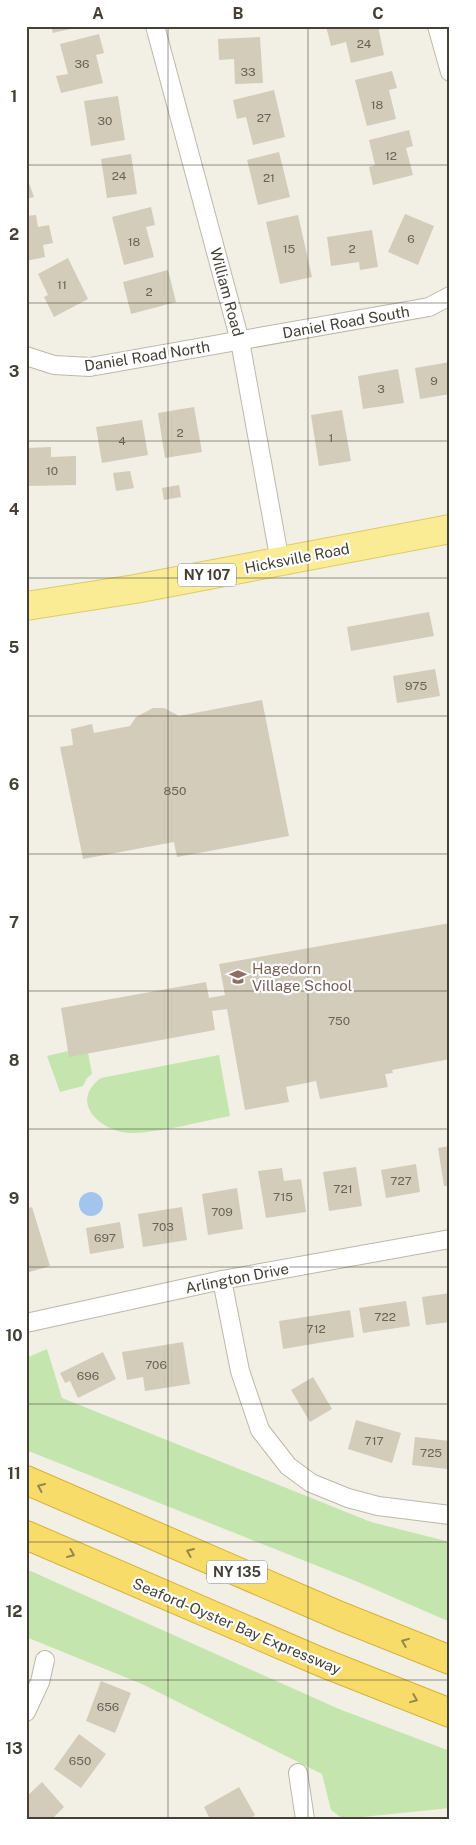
<svg xmlns="http://www.w3.org/2000/svg" width="476" height="1845" font-family="'Public Sans',sans-serif">
  <style>
    .green { fill: #c5e5af }
    .water { fill: #a3c4ed }
    .building { fill: #d3ccbb }
    .lines { fill: none; stroke-linecap: round; stroke-linejoin: round }
    .street-casing { stroke: #bdb8a8; stroke-width: 20 }
    .primary-casing { stroke: #decb66; stroke-width: 30 }
    .highway-casing { stroke: #d6b23a; stroke-width: 30 }
    .street { stroke: #fff; stroke-width: 18 }
    .primary { stroke: #faeb95; stroke-width: 28 }
    .highway { stroke: #f8dc6a; stroke-width: 28 }
    .oneway { stroke: #95864d }
    .grid { fill: none; stroke: #444035; stroke-width: 1; stroke-opacity: 0.55 }
    .labels { text-anchor: middle; dominant-baseline: central; stroke-width: 4.5; stroke-linejoin: round; paint-order: stroke }
    .number-label { font-size: 12px; fill: #686356 }
    .shield { fill: #fff; stroke: #7c7972; stroke-width: 1 }
    .shield-label { font-size: 14px; font-weight: bold; fill: #444035 }
    .street-label { font-size: 15px; fill: #444035; stroke: #fff }
    .education-label { font-size: 15px; fill: #785e54; stroke: #fff; text-anchor: start }
    .neatline { fill: none; stroke: #444035; stroke-width: 2 }
    .grid-label { font-size: 16px; text-anchor: middle; font-weight: bold; fill: #444035 }
  </style>
  <rect width="100%" height="100%" fill="#f2efe5"/>
  <g class="green">
    <path d="M 68,1051 L 88,1053 L 92,1074 L 87,1078 L 83,1086 L 60,1092 L 47,1056 Z"/>
    <path d="M 219,1055 L 230,1116 C 202,1121 159,1133 132,1133 C 103,1133 67,1103 101,1078 Z"/>
    <path d="M 47,1349 L 62,1398 L 371,1522 L 450,1542 L 450,1622 L 358,1582 L 26,1450 L 26,1358 Z"/>
    <path d="M 26,1569 L 339,1709 L 450,1751 L 450,1808 L 343,1819 L 331,1810 L 322,1774 L 142,1684 L 26,1637 Z"/>
  </g>
  <circle class="water" cx="91" cy="1204" r="12"/>
  <g class="building">
    <path d="M 51,26 L 79,26 L 79,27 L 53,33 Z"/>
    <path d="M 326,26 L 378,26 L 384,55 L 351,63 L 346,42 L 331,46 Z"/>
    <path d="M 99,34 L 104,53 L 96,55 L 103,83 L 61,93 L 56,76 L 68,74 L 60,44 Z"/>
    <path d="M 260,37 L 263,83 L 235,84 L 234,59 L 219,60 L 218,39 Z"/>
    <path d="M 392,71 L 397,88 L 389,90 L 396,119 L 367,126 L 355,80 Z"/>
    <path d="M 274,90 L 285,137 L 253,145 L 246,117 L 237,119 L 233,100 Z"/>
    <path d="M 118,96 L 125,140 L 91,146 L 84,101 Z"/>
    <path d="M 409,130 L 413,146 L 406,148 L 413,175 L 373,185 L 369,167 L 375,165 L 369,140 Z"/>
    <path d="M 279,152 L 290,197 L 258,205 L 247,160 Z"/>
    <path d="M 131,154 L 137,194 L 107,198 L 101,159 Z"/>
    <path d="M 26,175 L 34,197 L 26,199 Z"/>
    <path d="M 151,207 L 155,225 L 146,227 L 154,257 L 124,265 L 112,217 Z"/>
    <path d="M 405,214 L 434,226 L 418,265 L 388,252 Z"/>
    <path d="M 36,215 L 38,227 L 49,225 L 53,243 L 43,245 L 45,257 L 26,261 L 26,216 Z"/>
    <path d="M 298,215 L 312,277 L 280,284 L 266,222 Z"/>
    <path d="M 372,230 L 378,267 L 360,270 L 359,262 L 331,266 L 327,237 Z"/>
    <path d="M 68,258 L 88,299 L 54,317 L 44,297 L 48,295 L 38,274 Z"/>
    <path d="M 168,270 L 176,302 L 131,314 L 123,282 Z"/>
    <path d="M 450,362 L 450,394 L 420,399 L 415,368 Z"/>
    <path d="M 398,369 L 404,403 L 363,409 L 358,376 Z"/>
    <path d="M 194,407 L 202,452 L 165,458 L 158,413 Z"/>
    <path d="M 342,410 L 351,461 L 319,466 L 311,415 Z"/>
    <path d="M 142,420 L 148,455 L 102,463 L 96,427 Z"/>
    <path d="M 51,447 L 51,457 L 76,456 L 76,485 L 29,486 L 28,448 Z"/>
    <path d="M 130,471 L 134,488 L 116,491 L 113,473 Z"/>
    <path d="M 179,485 L 181,497 L 164,500 L 162,488 Z"/>
    <path d="M 429,612 L 434,636 L 351,651 L 347,627 Z"/>
    <path d="M 435,669 L 440,696 L 397,703 L 393,676 Z"/>
    <path d="M 262,700 L 289,836 L 177,857 L 174,842 L 83,859 L 60,747 L 73,745 L 71,729 L 92,724 L 94,733 L 130,726 L 136,717 L 153,708 L 164,708 L 179,716 Z"/>
    <path d="M 450,923 L 450,1059 L 392,1070 L 393,1073 L 385,1074 L 388,1087 L 320,1099 L 316,1081 L 286,1087 L 289,1102 L 245,1110 L 227,1009 L 212,1011 L 215,1030 L 69,1057 L 61,1008 L 206,982 L 209,998 L 225,995 L 219,964 Z"/>
    <path d="M 450,1146 L 450,1186 L 444,1186 L 438,1148 Z"/>
    <path d="M 416,1164 L 420,1192 L 386,1198 L 381,1170 Z"/>
    <path d="M 356,1167 L 362,1206 L 329,1211 L 323,1172 Z"/>
    <path d="M 282,1168 L 284,1181 L 301,1179 L 306,1212 L 266,1218 L 258,1171 Z"/>
    <path d="M 237,1188 L 243,1229 L 208,1235 L 202,1194 Z"/>
    <path d="M 32,1207 L 50,1266 L 26,1273 L 26,1209 Z"/>
    <path d="M 182,1207 L 187,1240 L 143,1247 L 138,1214 Z"/>
    <path d="M 120,1222 L 124,1248 L 90,1254 L 86,1228 Z"/>
    <path d="M 450,1293 L 450,1322 L 426,1325 L 422,1297 Z"/>
    <path d="M 406,1301 L 410,1326 L 363,1333 L 359,1308 Z"/>
    <path d="M 350,1310 L 354,1337 L 283,1349 L 279,1321 Z"/>
    <path d="M 183,1342 L 190,1384 L 145,1391 L 143,1377 L 127,1380 L 122,1352 Z"/>
    <path d="M 103,1352 L 116,1379 L 78,1398 L 70,1381 L 65,1383 L 60,1373 Z"/>
    <path d="M 313,1377 L 332,1409 L 310,1422 L 291,1390 Z"/>
    <path d="M 356,1420 L 401,1433 L 392,1463 L 348,1449 Z"/>
    <path d="M 415,1437 L 450,1441 L 447,1469 L 412,1465 Z"/>
    <path d="M 101,1681 L 131,1693 L 115,1733 L 86,1721 Z"/>
    <path d="M 79,1734 L 106,1754 L 81,1788 L 54,1769 Z"/>
    <path d="M 42,1782 L 64,1807 L 52,1819 L 26,1819 L 26,1797 Z"/>
    <path d="M 239,1787 L 255,1815 L 249,1819 L 210,1819 L 204,1807 Z"/>
  </g>
  <g class="lines">
    <g class="street-casing">
      <g id="street">
        <path d="M 155,26 L 240,341 L 280,562"/>
        <path d="M 437,26 L 450,72"/>
        <path d="M 26,356 L 54,365 L 90,367 L 429,307 L 450,296"/>
        <path d="M 222,1280 L 240,1371 L 260,1430 L 288,1466 L 311,1483 L 348,1498 L 378,1506 L 450,1515"/>
        <path d="M 26,1323 L 222,1280 L 450,1239"/>
        <path d="M 26,1712 L 40,1682 L 45,1660"/>
        <path d="M 298,1773 L 305,1819"/>
      </g>
    </g>
    <g class="primary-casing">
      <path id="primary" d="M 26,606 L 135,589 L 450,529"/>
    </g>
    <g class="highway-casing">
      <g id="highway">
        <path d="M 26,1480 L 340,1616 L 450,1660"/>
        <path d="M 26,1535 L 321,1662 L 450,1713"/>
      </g>
    </g>
    <use href="#street" class="street"/>
    <use href="#primary" class="primary"/>
    <use href="#highway" class="highway"/>
  </g>
  <defs><path id="oneway-chevron" d="M-2-3.5L2.5 0L-2 3.5" fill="none" stroke-width="1.6" stroke-linecap="round" stroke-linejoin="round" transform="scale(1.25)"/></defs>
  <g class="oneway">
    <use href="#oneway-chevron" transform="translate(41 1487) rotate(-156)"/>
    <use href="#oneway-chevron" transform="translate(190 1552) rotate(-157)"/>
    <use href="#oneway-chevron" transform="translate(71 1554) rotate(23)"/>
    <use href="#oneway-chevron" transform="translate(405 1642) rotate(-158)"/>
    <use href="#oneway-chevron" transform="translate(414 1699) rotate(22)"/>
  </g>
  <path class="grid" d="M 168,26 L 168,1819M 308,26 L 308,1819M 26,165 L 450,165M 26,303 L 450,303M 26,441 L 450,441M 26,578 L 450,578M 26,716 L 450,716M 26,854 L 450,854M 26,991 L 450,991M 26,1129 L 450,1129M 26,1267 L 450,1267M 26,1404 L 450,1404M 26,1542 L 450,1542M 26,1680 L 450,1680"/>
  <defs>
    <g id="school-bare" transform="scale(1.35)"><path d="M0-5L7-2L0 1L-7-2ZM-4 1L0 2.5L4 1V4Q0 6-4 4Z" fill="#8d6e63" stroke="#fff" stroke-width="2.5" paint-order="stroke"/></g>
  </defs>
  <g fill-rule="evenodd">
    <use href="#school-bare" x="238" y="977"/>
  </g>
  <g class="labels">
    <g class="number-label">
      <text x="364" y="44">24</text>
      <text x="82" y="64">36</text>
      <text x="248" y="72">33</text>
      <text x="377" y="105">18</text>
      <text x="264" y="118">27</text>
      <text x="105" y="121">30</text>
      <text x="391" y="156">12</text>
      <text x="119" y="176">24</text>
      <text x="269" y="178">21</text>
      <text x="411" y="239">6</text>
      <text x="134" y="242">18</text>
      <text x="289" y="249">15</text>
      <text x="352" y="249">2</text>
      <text x="62" y="285">11</text>
      <text x="149" y="292">2</text>
      <text x="434" y="381">9</text>
      <text x="381" y="389">3</text>
      <text x="180" y="433">2</text>
      <text x="331" y="438">1</text>
      <text x="122" y="441">4</text>
      <text x="52" y="471">10</text>
      <text x="416" y="686">975</text>
      <text x="175" y="791">850</text>
      <text x="339" y="1021">750</text>
      <text x="401" y="1181">727</text>
      <text x="343" y="1189">721</text>
      <text x="283" y="1197">715</text>
      <text x="222" y="1212">709</text>
      <text x="163" y="1227">703</text>
      <text x="105" y="1238">697</text>
      <text x="385" y="1317">722</text>
      <text x="316" y="1329">712</text>
      <text x="156" y="1365">706</text>
      <text x="88" y="1376">696</text>
      <text x="374" y="1441">717</text>
      <text x="431" y="1453">725</text>
      <text x="108" y="1707">656</text>
      <text x="80" y="1761">650</text>
    </g>
    <g class="shield">
      <rect x="178" y="563.5" width="58" height="23" rx="4"/>
      <rect x="207" y="1560.5" width="60" height="23" rx="4"/>
    </g>
    <g class="shield-label">
      <text x="207" y="575">NY 107</text>
      <text x="237" y="1572">NY 135</text>
    </g>
    <g class="street-label">
      <text transform="translate(227 292) rotate(75)">William Road</text>
      <text transform="translate(346 322) rotate(-10)">Daniel Road South</text>
      <text transform="translate(147 356) rotate(-9)">Daniel Road North</text>
      <text transform="translate(297 558) rotate(-11)">Hicksville Road</text>
      <text transform="translate(237 1278) rotate(-11)">Arlington Drive</text>
      <text transform="translate(237 1626) rotate(23)">Seaford-Oyster Bay Expressway</text>
    </g>
    <g class="education-label">
      <text x="252" y="968">Hagedorn<tspan x="252" dy="17">Village School</tspan></text>
    </g>
  </g>
  <rect width="476" height="1845" fill="none" stroke="#ffffff" stroke-width="55"/>
  <rect x="28" y="28" width="420" height="1790" class="neatline"/>
  <g class="grid-label">
    <text x="98" y="19">A</text>
    <text x="238" y="19">B</text>
    <text x="378" y="19">C</text>
    <text x="14" y="102">1</text>
    <text x="14" y="240">2</text>
    <text x="14" y="377">3</text>
    <text x="14" y="515">4</text>
    <text x="14" y="653">5</text>
    <text x="14" y="790">6</text>
    <text x="14" y="928">7</text>
    <text x="14" y="1066">8</text>
    <text x="14" y="1204">9</text>
    <text x="14" y="1341">10</text>
    <text x="14" y="1479">11</text>
    <text x="14" y="1617">12</text>
    <text x="14" y="1754">13</text>
  </g>
</svg>
